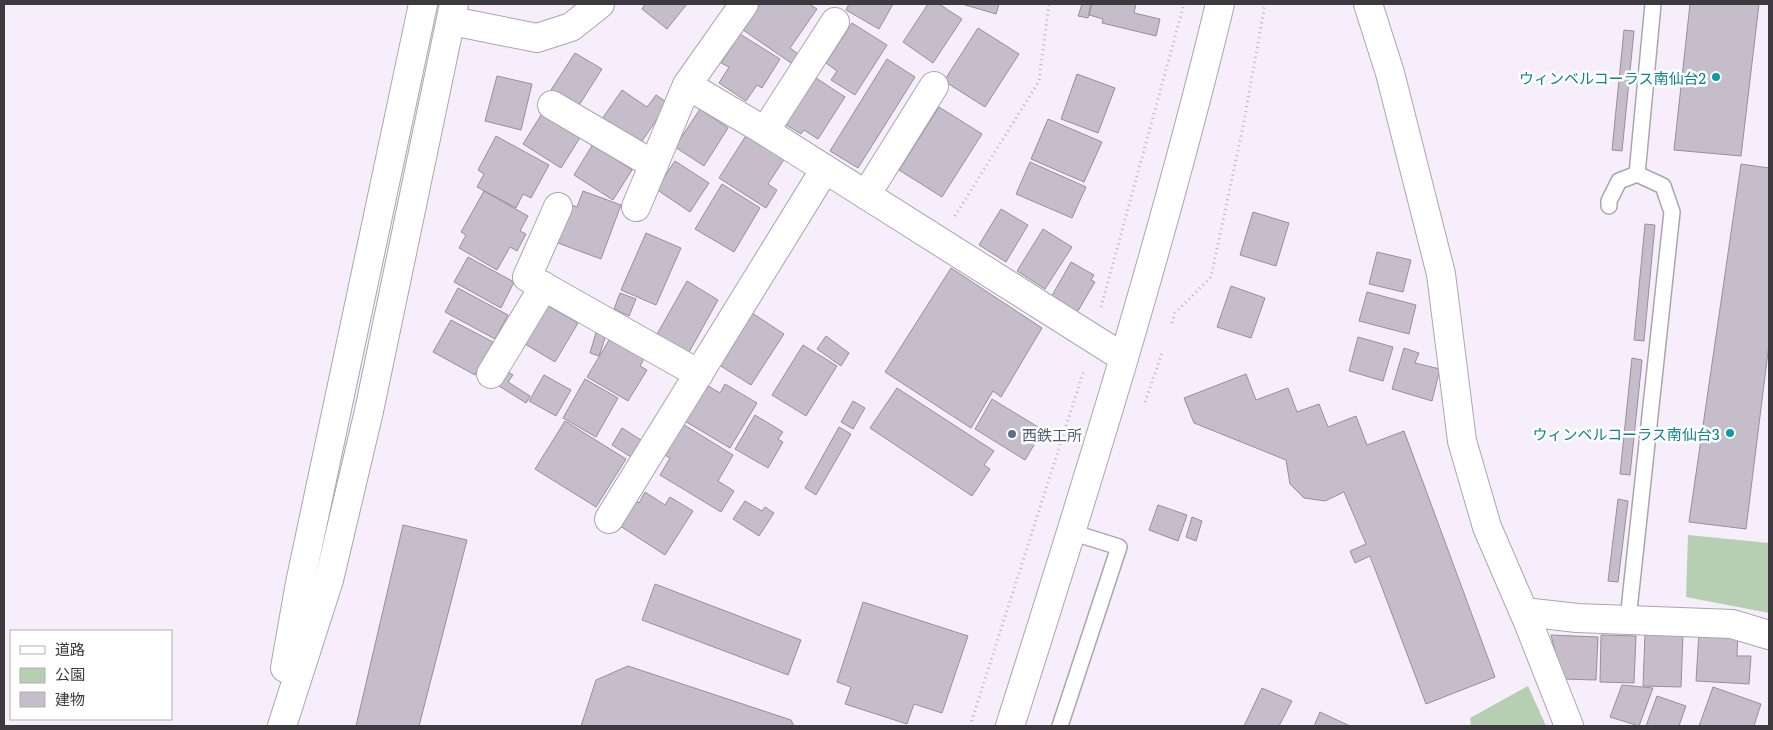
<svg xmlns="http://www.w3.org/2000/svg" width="1773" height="730" font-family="Literata,'Noto Sans JP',serif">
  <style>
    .green { fill: #b6cfb3 }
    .building { fill: #c5bdca; stroke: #97909b }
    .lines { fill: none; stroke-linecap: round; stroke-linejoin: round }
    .service-casing { stroke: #aca5b0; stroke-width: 18 }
    .minor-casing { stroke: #aca5b0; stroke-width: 30 }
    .tertiary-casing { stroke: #aca5b0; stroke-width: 30 }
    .path { stroke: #bbb4bf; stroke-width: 3; stroke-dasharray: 1 4; stroke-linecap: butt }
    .service { stroke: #fff; stroke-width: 15 }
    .minor { stroke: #fff; stroke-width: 28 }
    .tertiary { stroke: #fff; stroke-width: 28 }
    .culture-dot { fill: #0f9aa8; stroke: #fff; stroke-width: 2 }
    .service-dot { fill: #5c6f8a; stroke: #fff; stroke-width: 2 }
    .labels { text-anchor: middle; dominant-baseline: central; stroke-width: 5; stroke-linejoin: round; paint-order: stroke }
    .culture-label { font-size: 15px; fill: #0d838f; stroke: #fff; text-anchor: end }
    .service-label { font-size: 15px; fill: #4e5e75; stroke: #fff; text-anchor: start }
  </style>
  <rect width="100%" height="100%" fill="#f7eefb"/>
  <g class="green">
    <path d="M 1688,535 L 1769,543 L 1769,613 L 1686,597 Z"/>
    <path d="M 1528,686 L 1546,726 L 1471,726 L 1470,718 Z"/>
  </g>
  <g class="building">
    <path d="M 645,4 L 687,4 L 667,29 L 642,9 Z"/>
    <path d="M 760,4 L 809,4 L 817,9 L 790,48 L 801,56 L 794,65 L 743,30 Z"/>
    <path d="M 849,4 L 893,4 L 879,29 L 846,10 Z"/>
    <path d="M 928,4 L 939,4 L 962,19 L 933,63 L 903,42 Z"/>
    <path d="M 962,4 L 999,4 L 996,14 Z"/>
    <path d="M 1082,4 L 1091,4 L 1088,18 L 1078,16 Z"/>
    <path d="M 1092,4 L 1136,4 L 1134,13 L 1160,19 L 1156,36 L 1102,23 L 1103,19 L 1089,15 Z"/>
    <path d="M 1690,4 L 1759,4 L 1741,156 L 1674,150 Z"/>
    <path d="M 852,23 L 887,45 L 855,95 L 831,80 L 837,71 L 826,63 Z"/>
    <path d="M 978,28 L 1019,54 L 985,107 L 944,81 Z"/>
    <path d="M 1624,30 L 1634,31 L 1622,151 L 1612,150 Z"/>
    <path d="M 740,34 L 780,59 L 762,88 L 757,85 L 746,101 L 719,83 L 729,67 L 721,63 Z"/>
    <path d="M 575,53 L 602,69 L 576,110 L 549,93 Z"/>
    <path d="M 887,59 L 915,77 L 858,168 L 830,151 Z"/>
    <path d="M 1077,74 L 1115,88 L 1098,133 L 1061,119 Z"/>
    <path d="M 497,76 L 532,84 L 521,130 L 485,121 Z"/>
    <path d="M 813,76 L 845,97 L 818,139 L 804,130 L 801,134 L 783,123 Z"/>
    <path d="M 622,90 L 647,107 L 656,95 L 668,103 L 640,144 L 602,119 Z"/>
    <path d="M 939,107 L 982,134 L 942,197 L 899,170 Z"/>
    <path d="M 700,109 L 728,128 L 704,166 L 675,147 Z"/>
    <path d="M 543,112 L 581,136 L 561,168 L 523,144 Z"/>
    <path d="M 1048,119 L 1102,142 L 1084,182 L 1031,159 Z"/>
    <path d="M 747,134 L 785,158 L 768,184 L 777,190 L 766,208 L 719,178 Z"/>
    <path d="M 496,136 L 549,165 L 531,198 L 523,194 L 516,208 L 477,187 L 484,174 L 478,170 Z"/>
    <path d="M 593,144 L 632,170 L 613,200 L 574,175 Z"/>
    <path d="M 675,161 L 709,183 L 690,212 L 656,189 Z"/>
    <path d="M 1030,162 L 1086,187 L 1072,218 L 1016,194 Z"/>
    <path d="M 1741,164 L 1769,168 L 1769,344 L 1746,529 L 1689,522 Z"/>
    <path d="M 722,184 L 760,208 L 734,252 L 695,229 Z"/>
    <path d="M 484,191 L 528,216 L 520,231 L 526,234 L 517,251 L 510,247 L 497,270 L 459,248 L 466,235 L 461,232 Z"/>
    <path d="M 583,191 L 621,205 L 601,259 L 555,242 L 569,204 L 577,207 Z"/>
    <path d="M 1001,209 L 1028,225 L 1006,262 L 979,245 Z"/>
    <path d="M 1253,212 L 1289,223 L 1276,266 L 1240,255 Z"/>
    <path d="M 1645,224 L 1655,225 L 1644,341 L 1634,340 Z"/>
    <path d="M 1043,229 L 1072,247 L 1045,289 L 1017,271 Z"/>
    <path d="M 646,233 L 681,248 L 656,305 L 621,290 Z"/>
    <path d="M 1377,252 L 1411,260 L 1403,292 L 1369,284 Z"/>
    <path d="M 468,257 L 514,282 L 501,308 L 454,282 Z"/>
    <path d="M 1071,262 L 1094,275 L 1091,280 L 1095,282 L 1075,316 L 1049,301 Z"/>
    <path d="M 951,268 L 1042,328 L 1001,397 L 993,391 L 971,428 L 885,372 Z"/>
    <path d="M 687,281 L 718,300 L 688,354 L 656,336 Z"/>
    <path d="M 1231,286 L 1265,298 L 1251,338 L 1217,327 Z"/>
    <path d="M 458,288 L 508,315 L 495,339 L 445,312 Z"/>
    <path d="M 1367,292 L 1416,305 L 1409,334 L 1359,321 Z"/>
    <path d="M 620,293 L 636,299 L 629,316 L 614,309 Z"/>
    <path d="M 543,303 L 578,323 L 555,362 L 520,341 Z"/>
    <path d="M 749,311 L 784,334 L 751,385 L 716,363 Z"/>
    <path d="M 451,320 L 493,342 L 475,375 L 433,352 Z"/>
    <path d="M 597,329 L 607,332 L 599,356 L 590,353 Z"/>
    <path d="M 612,335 L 646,355 L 640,366 L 647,370 L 628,401 L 587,377 Z"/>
    <path d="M 826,336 L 849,353 L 841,366 L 817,349 Z"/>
    <path d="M 1358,337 L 1393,347 L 1383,381 L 1349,371 Z"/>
    <path d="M 803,345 L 837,366 L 806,416 L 772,395 Z"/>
    <path d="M 1404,348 L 1419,353 L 1415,363 L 1440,369 L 1432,401 L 1392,389 Z"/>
    <path d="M 1632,358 L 1642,360 L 1630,475 L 1620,474 Z"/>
    <path d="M 505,370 L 513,375 L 508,382 L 530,396 L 526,403 L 496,384 Z"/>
    <path d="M 1246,374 L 1256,400 L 1288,388 L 1297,412 L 1319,404 L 1328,427 L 1356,416 L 1367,445 L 1404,431 L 1495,677 L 1426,704 L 1370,556 L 1355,563 L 1350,551 L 1366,544 L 1344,492 L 1325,501 L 1304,498 L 1290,484 L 1286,460 L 1194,423 L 1184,398 Z"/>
    <path d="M 544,375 L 571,390 L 556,416 L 529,401 Z"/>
    <path d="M 585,379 L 618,398 L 596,437 L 563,418 Z"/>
    <path d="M 705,384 L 720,393 L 725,384 L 757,403 L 730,448 L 683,420 Z"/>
    <path d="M 897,388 L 994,451 L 984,465 L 990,469 L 972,496 L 870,428 Z"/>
    <path d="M 992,399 L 1043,430 L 1025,460 L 975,429 Z"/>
    <path d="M 853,401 L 865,408 L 853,429 L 841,422 Z"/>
    <path d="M 755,415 L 783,432 L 778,439 L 783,442 L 768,468 L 735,449 Z"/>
    <path d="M 565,421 L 626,459 L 596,507 L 535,469 Z"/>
    <path d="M 681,423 L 733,455 L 718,481 L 734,491 L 721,512 L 660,475 L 670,458 L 663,454 Z"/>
    <path d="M 839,427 L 851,434 L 816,495 L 805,488 Z"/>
    <path d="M 622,428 L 641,440 L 631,457 L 612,445 Z"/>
    <path d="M 645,492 L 665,505 L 670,497 L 693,511 L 665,555 L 614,522 L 630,498 L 639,503 Z"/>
    <path d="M 1618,499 L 1628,501 L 1618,582 L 1608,581 Z"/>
    <path d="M 745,501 L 762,511 L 765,507 L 774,513 L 759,536 L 733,519 Z"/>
    <path d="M 1158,505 L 1187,515 L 1178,541 L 1149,530 Z"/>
    <path d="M 1192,517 L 1202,521 L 1196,541 L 1186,537 Z"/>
    <path d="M 403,525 L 467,540 L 419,726 L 356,726 Z"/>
    <path d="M 655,584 L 801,640 L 788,675 L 642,620 Z"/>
    <path d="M 863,602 L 968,636 L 942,713 L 914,704 L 907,724 L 845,704 L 851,687 L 837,682 Z"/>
    <path d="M 1699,632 L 1738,634 L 1737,656 L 1751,656 L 1749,684 L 1696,681 Z"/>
    <path d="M 1645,633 L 1683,634 L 1681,687 L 1643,686 Z"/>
    <path d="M 1551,635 L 1598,637 L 1596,680 L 1562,679 Z"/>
    <path d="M 1601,635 L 1636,636 L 1634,683 L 1600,682 Z"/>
    <path d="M 628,666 L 791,720 L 794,726 L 581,726 L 596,680 Z"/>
    <path d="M 1622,685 L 1653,688 L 1639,726 L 1610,717 Z"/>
    <path d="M 1713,687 L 1761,704 L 1754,726 L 1699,726 Z"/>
    <path d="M 1262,688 L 1292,701 L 1279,726 L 1244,726 Z"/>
    <path d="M 1657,696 L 1686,706 L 1679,726 L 1646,726 Z"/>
    <path d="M 1320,712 L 1350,726 L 1314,726 Z"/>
  </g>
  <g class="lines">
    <g class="service-casing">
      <g id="service">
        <path d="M 1609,206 L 1609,201 L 1619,181 L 1637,174"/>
        <path d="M 1639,619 L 1629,610 L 1672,212 L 1663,186 L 1637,174 L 1653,4"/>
        <path d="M 1060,726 L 1119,547 L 1071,532"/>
      </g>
    </g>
    <g class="minor-casing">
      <g id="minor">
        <path d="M 1368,4 L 1390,73 L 1441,274 L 1462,441 L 1487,527 L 1528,622 L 1569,726"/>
        <path d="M 452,21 L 537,38 L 571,27 L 600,4"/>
        <path d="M 687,85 L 765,131 L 1124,358"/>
        <path d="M 552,105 L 654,165"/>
        <path d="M 765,131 L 835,22"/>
        <path d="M 866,195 L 934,86"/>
        <path d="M 558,207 L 527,277 L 699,374"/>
        <path d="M 636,207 L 687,85 L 744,4"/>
        <path d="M 491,374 L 544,286"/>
        <path d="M 609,519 L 825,169"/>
        <path d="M 1524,612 L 1577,618 L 1732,624 L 1769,635"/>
        <path d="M 285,668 L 300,583 L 423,4"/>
        <path d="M 282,726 L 329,580 L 369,411 L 454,4"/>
      </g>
    </g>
    <g class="tertiary-casing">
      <path id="tertiary" d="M 1010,726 C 1086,487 1161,247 1220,4"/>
    </g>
    <g class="path">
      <path d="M 955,216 L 1039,81 L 1049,4"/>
      <path d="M 1101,307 L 1184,4"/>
      <path d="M 1172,323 L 1175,313 L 1211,277 L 1243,127 L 1265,4"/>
      <path d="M 1145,402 L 1163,350"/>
      <path d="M 970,726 L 1084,370"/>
    </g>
    <use href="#service" class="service"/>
    <use href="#minor" class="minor"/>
    <use href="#tertiary" class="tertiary"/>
  </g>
  <g class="culture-dot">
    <circle cx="1716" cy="77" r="5"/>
    <circle cx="1730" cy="433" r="5"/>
  </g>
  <circle class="service-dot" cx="1012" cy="434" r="5"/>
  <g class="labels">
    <g class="culture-label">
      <text x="1706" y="77">ウィンベルコーラス南仙台2</text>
      <text x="1720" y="433">ウィンベルコーラス南仙台3</text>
    </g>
    <g class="service-label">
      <text x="1022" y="434">西鉄工所</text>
    </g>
  </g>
  <rect width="1773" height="730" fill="none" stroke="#3d3a3f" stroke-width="10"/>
  <rect x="10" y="630" width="162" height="90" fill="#ffffff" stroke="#b1b0b2"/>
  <rect x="20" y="646" width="25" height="8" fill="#ffffff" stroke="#b1b0b2"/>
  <text x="55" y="655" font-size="15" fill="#3d3a3f">道路</text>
  <rect x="20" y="668" width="25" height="15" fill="#b6cfb3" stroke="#b1b0b2"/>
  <text x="55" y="680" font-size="15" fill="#3d3a3f">公園</text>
  <rect x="20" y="692" width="25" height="15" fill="#c5bdca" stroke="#b1b0b2"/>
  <text x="55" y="705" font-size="15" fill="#3d3a3f">建物</text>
</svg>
